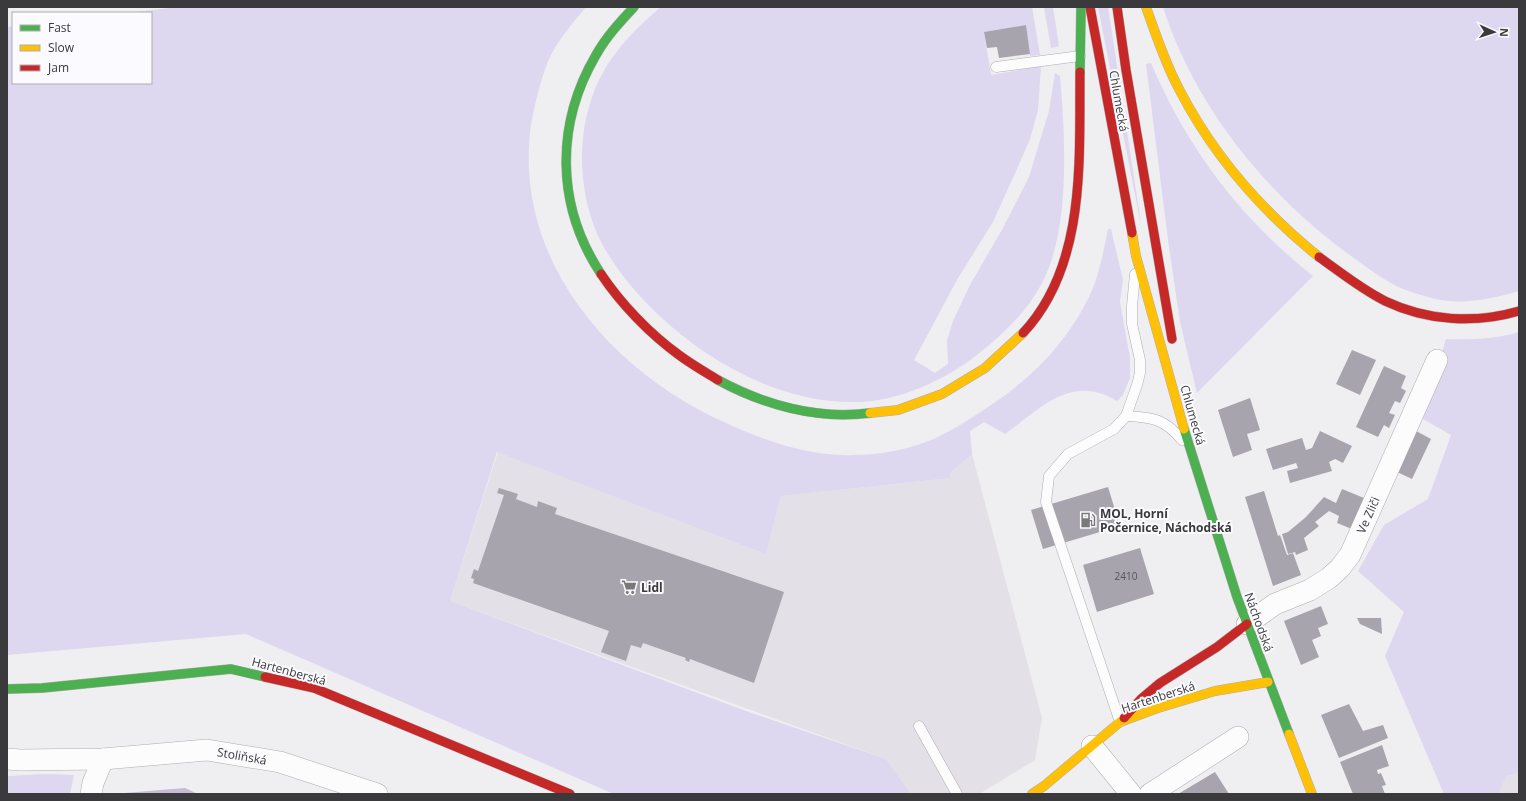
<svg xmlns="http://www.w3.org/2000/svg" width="1526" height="801" font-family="'Open Sans',sans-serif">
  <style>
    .built { fill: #e3e0e8 }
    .green { fill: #ded7f0 }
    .water { fill: #c4bbd9 }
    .building { fill: #a7a4ad }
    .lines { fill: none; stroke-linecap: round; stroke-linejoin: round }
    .lane-casing { stroke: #aeadaf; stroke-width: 11 }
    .street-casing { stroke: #aeadaf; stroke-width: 22 }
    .fast-casing { stroke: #aeadaf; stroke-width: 10 }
    .slow-casing { stroke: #aeadaf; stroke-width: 10 }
    .jam-casing { stroke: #aeadaf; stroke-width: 10 }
    .lane { stroke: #fdfcfd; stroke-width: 10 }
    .street { stroke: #fdfcfd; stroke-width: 21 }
    .fast { stroke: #4caf50; stroke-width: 9 }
    .slow { stroke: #ffc107; stroke-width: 9 }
    .jam { stroke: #c62828; stroke-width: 9 }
    .labels { text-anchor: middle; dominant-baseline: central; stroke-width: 4; stroke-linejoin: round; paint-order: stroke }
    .number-label { font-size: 10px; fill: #555458 }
    .street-label { font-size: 12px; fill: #3a393b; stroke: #fbfafe }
    .poi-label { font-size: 12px; font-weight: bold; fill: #3a393b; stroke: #fbfafe; text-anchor: start }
  </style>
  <rect width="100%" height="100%" fill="#efeef1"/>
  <g class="built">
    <path d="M 498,452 L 766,554 L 781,496 L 951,478 L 950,473 L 972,454 L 1042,718 L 1035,760 L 979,794 L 911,794 L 886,759 L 450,601 Z"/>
    <path d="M 1519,773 L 1519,794 L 1499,794 L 1506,776 Z"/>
  </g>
  <g class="green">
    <path d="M 178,7 L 586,7 C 572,24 557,41 548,61 C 540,82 535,103 531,125 C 512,259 611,372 726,423 C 765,441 810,457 854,455 C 873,455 895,452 914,446 C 943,438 970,419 994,403 C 1036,375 1073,335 1093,288 C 1100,270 1104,249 1108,229 L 1111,229 L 1123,280 L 1120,302 L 1130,358 L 1130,378 L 1123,395 L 1117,401 C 1071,373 1040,409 1005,434 L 984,422 L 970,431 L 972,454 L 950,473 L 951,478 L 781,496 L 766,554 L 497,452 L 450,601 L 746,711 L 886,759 L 911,794 L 614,794 L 246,634 L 7,655 L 7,27 L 13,26 L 13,83 L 151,83 L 151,13 L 128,13 Z"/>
    <path d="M 661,7 L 1032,7 L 1040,55 L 1030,56 L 1026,25 L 984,32 L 991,75 L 1041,66 L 1038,110 L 1030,139 L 1016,171 L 993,222 L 958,278 L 914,360 L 935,373 L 948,364 L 947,340 L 953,321 L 970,285 L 1003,228 L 1029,177 L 1049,111 L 1055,73 L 1060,76 C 1065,136 1071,228 1042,283 C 1027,312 1003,334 978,354 C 946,380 897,402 856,402 C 799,403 745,380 699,348 C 661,321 625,285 602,244 C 576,194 575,126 601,76 C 615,49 638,26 661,7 Z"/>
    <path d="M 1044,7 L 1053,7 L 1059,46 L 1051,48 Z"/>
    <path d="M 1098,7 L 1108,7 L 1142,230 Z"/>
    <path d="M 1163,7 L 1519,7 L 1519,291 C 1493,299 1462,305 1435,299 C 1425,296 1413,293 1403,289 C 1382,280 1361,263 1343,250 C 1262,189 1194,104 1163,7 Z"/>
    <path d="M 1151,63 C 1187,148 1240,218 1313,276 L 1197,393 L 1180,322 L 1168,240 L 1146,64 Z"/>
    <path d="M 1519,332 L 1519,773 L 1506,776 L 1499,794 L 1444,794 L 1385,656 L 1404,612 L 1358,571 L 1384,525 L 1428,499 L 1451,435 L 1423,419 L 1446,339 C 1471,340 1496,339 1519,332 Z"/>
    <path d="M 45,774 L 74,775 L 70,794 L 7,794 L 7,776 Z"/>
  </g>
  <path class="water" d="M 185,788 L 198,794 L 125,794 L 125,793 Z"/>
  <g class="building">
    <path d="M 1026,25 L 1030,54 L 999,58 L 997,47 L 987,48 L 984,32 Z"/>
    <path d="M 1352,350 L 1376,360 L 1360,395 L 1336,384 Z"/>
    <path d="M 1384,366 L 1406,376 L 1401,388 L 1406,391 L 1400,403 L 1395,401 L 1389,413 L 1395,415 L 1389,428 L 1384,425 L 1378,437 L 1356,427 Z"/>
    <path d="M 1250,398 L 1260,430 L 1247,434 L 1252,450 L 1233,457 L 1218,410 Z"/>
    <path d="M 1320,431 L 1352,446 L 1343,463 L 1335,459 L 1329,462 L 1332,471 L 1290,483 L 1287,471 L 1298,468 L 1296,463 L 1273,470 L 1266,449 L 1302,438 L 1306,450 L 1312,448 Z"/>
    <path d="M 1416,431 L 1431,439 L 1412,479 L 1397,472 Z"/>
    <path d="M 1108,487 L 1120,526 L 1043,549 L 1031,510 Z"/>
    <path d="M 499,488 L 518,494 L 516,499 L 537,507 L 538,501 L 557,508 L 555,514 L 784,592 L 754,683 L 690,659 L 689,662 L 685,660 L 686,658 L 643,643 L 641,648 L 631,645 L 626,661 L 601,652 L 609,631 L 473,583 L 474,579 L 471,578 L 474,569 L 478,571 L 504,495 L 497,493 Z"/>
    <path d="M 1342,489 L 1364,498 L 1352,529 L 1337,523 L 1339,516 L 1329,511 L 1315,522 L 1319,526 L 1304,538 L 1308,550 L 1296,555 L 1295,552 L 1288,554 L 1282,534 L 1288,532 L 1306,517 L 1324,497 L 1336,503 Z"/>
    <path d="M 1264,491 L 1278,536 L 1280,535 L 1287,555 L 1293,553 L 1301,575 L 1273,586 L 1245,497 Z"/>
    <path d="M 1140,548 L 1154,594 L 1097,612 L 1083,565 Z"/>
    <path d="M 1321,606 L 1328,624 L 1318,628 L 1321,636 L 1312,640 L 1319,657 L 1301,665 L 1284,621 Z"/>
    <path d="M 1357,618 L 1381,618 L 1382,634 L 1360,624 Z"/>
    <path d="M 1349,704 L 1363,731 L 1383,725 L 1388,738 L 1339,758 L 1321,715 Z"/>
    <path d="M 1382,745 L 1389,766 L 1377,770 L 1378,774 L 1381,773 L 1386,785 L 1382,786 L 1385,794 L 1353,794 L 1340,762 Z"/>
    <path d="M 1215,772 L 1229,794 L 1178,794 Z"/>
  </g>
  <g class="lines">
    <g class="lane-casing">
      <g id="lane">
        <path d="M 996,67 L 1080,56"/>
        <path d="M 1126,416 C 1152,417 1165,419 1182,440"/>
        <path d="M 1120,722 L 1046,502 L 1049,476 L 1068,454 L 1114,429 L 1126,416 L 1137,385 L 1140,373 L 1140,360 L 1132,324 L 1132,306 L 1135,274"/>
        <path d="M 919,726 L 957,794"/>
      </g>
    </g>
    <g class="street-casing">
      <g id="street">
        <path d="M 1247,624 L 1275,604 L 1310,590 L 1329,578 L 1340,568 L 1350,555 L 1437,360"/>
        <path d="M 1092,746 L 1131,794"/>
        <path d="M 7,759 L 20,760 L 103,759 L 207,750 L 280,762 L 377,794"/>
        <path d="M 91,794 L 93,783 L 103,759"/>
        <path d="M 1150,794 L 1238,737"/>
      </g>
    </g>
    <g class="fast-casing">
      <g id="fast">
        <path d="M 1080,72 L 1081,7"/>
        <path d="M 601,274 C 556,206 555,125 596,55 C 606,37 620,22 634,7"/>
        <path d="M 718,380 C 764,405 818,420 870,413"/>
        <path d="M 1184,429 L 1237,597 L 1289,734"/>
        <path d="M 7,689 L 42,688 L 231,669 L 265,677"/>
      </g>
    </g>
    <g class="slow-casing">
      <g id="slow">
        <path d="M 1146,7 C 1156,35 1165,63 1179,89 C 1213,155 1262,211 1319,257"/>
        <path d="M 1132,233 L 1136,256 L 1184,429"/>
        <path d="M 870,413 L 898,410 L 942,394 L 985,368 L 1023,333"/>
        <path d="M 1289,734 L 1312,794"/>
        <path d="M 1032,794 L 1044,786 L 1120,722 L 1158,708 L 1215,691 L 1268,682"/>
      </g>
    </g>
    <g class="jam-casing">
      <g id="jam">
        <path d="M 1090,7 L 1132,233"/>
        <path d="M 1117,7 L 1126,70 L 1172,339"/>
        <path d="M 1319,257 C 1340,272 1361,289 1385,301 C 1427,321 1475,324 1519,311"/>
        <path d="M 601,274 C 621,304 650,334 679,355 C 691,364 705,372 718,380"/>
        <path d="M 1023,333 C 1087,265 1079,159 1080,72"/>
        <path d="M 265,677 L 314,688 L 570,794"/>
        <path d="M 1124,718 L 1141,699 L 1160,683 L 1217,647 L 1247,624"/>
      </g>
    </g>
    <use href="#lane" class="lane"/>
    <use href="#street" class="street"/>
    <use href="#fast" class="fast"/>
    <use href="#slow" class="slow"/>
    <use href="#jam" class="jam"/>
  </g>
  <defs>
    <g id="fuel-bare" transform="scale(1.2)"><path d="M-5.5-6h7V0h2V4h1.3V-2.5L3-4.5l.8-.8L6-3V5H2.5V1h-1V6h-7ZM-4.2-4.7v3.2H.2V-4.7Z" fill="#79787b" stroke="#fbfafe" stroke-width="2.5" paint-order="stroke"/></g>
    <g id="supermarket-bare" transform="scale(1.2)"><path d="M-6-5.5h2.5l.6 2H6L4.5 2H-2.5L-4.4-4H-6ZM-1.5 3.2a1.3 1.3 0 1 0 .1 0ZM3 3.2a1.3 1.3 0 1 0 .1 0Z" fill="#79787b" stroke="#fbfafe" stroke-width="2.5" paint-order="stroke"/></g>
  </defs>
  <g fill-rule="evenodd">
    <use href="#fuel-bare" x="1088" y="520"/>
    <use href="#supermarket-bare" x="629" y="587"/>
  </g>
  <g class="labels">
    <g class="number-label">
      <text x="1126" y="576">2410</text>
    </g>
    <g class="street-label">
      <text transform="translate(1119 101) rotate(80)">Chlumecká</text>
      <text transform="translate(1193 415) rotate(74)">Chlumecká</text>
      <text transform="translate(1368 515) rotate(-66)">Ve Zliči</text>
      <text transform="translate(1259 622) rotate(70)">Náchodská</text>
      <text transform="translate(289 671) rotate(15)">Hartenberská</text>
      <text transform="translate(1158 697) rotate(-18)">Hartenberská</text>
      <text transform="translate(242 756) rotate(10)">Stoliňská</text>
    </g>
    <g class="poi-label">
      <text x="1100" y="513">MOL, Horní<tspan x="1100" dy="14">Počernice, Náchodská</tspan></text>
      <text x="641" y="587">Lidl</text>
    </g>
  </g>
  <rect width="1526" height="801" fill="none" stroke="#3a393b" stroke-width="16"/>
  <rect x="12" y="12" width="140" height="72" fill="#fbfafe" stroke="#aeadb0"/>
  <rect x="20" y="25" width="20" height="6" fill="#4caf50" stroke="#aeadb0"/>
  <text x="48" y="32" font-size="12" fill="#3a393b">Fast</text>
  <rect x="20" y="45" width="20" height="6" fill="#ffc107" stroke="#aeadb0"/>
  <text x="48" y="52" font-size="12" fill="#3a393b">Slow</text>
  <rect x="20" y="65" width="20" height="6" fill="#c62828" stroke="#aeadb0"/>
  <text x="48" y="72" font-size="12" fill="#3a393b">Jam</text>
  <g transform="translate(1494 32) rotate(93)" stroke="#fbfafe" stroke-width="3" paint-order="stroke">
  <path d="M0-3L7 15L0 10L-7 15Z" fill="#3a393b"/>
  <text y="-6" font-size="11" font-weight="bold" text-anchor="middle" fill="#3a393b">N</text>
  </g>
</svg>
